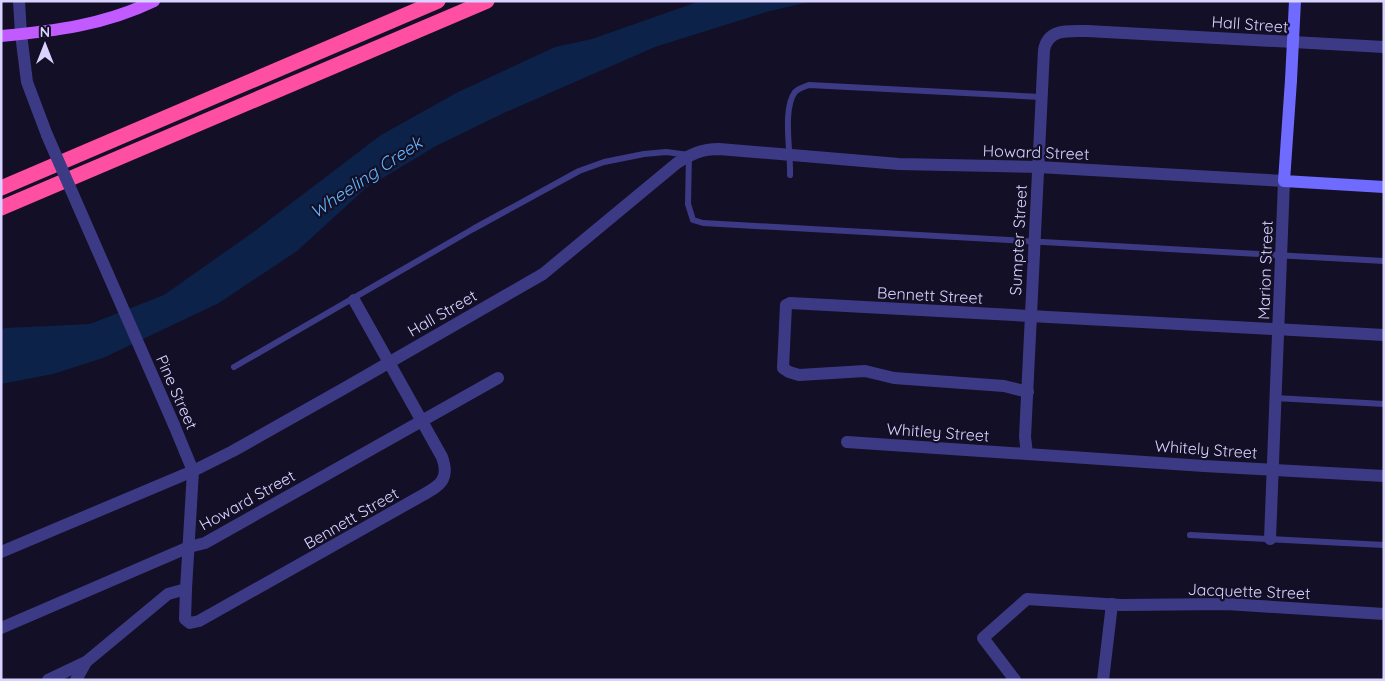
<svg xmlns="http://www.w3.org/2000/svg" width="1385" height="681" font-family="Quicksand,sans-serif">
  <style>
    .water { fill: #0c2248 }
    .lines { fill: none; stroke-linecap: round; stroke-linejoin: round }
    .service { stroke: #3d3a85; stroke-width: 6 }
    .minor { stroke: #3d3a85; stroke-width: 12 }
    .tertiary { stroke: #3d3a85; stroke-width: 12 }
    .secondary { stroke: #6f6bff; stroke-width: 12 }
    .primary { stroke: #c25bff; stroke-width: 12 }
    .motorway { stroke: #ff4fa3; stroke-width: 15 }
    .tertiary-bridge { stroke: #3d3a85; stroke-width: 12 }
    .secondary-bridge { stroke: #6f6bff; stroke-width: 12 }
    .labels { text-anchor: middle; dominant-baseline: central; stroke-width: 4.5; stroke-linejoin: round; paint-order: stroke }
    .street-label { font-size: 16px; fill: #d9d4ff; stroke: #130f26 }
    .water-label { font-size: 18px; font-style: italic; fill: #62b6ff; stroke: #130f26 }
  </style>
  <rect width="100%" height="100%" fill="#130f26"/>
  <path class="water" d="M 700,1 L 813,1 L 766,12 L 655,47 L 506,112 L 436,146 L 366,188 L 297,251 L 219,303 L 103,358 L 53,374 L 1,384 L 1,330 L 5,328 L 90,324 L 164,295 L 252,233 L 381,135 L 458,92 L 555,47 L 592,39 Z"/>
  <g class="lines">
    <g class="service">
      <path d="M 790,175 C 791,153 782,109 795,92 C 799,88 804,87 809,85 L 1041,97"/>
      <path d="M 234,367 L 473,229 L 579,171 L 604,162 L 644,154 L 666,152 L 689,155 L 688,204 L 693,220 L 703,223 L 1384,261"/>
      <path d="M 1275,398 L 1384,404"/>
      <path d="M 1190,535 L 1384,545"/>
    </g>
    <g class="minor">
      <path d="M 19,1 L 21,34"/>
      <path d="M 1028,392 L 1004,386 L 894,378 L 865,371 L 799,375 L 789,372 L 783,368 L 786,305 L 790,303 L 1384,335"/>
      <path d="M 847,442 L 1204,466 L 1384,476"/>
      <path d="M 1027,454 L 1025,437 L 1044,50 C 1048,28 1069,31 1087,31 L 1384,47"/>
      <path d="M 1270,539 L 1284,181"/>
      <path d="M 1,552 L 193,471"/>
      <path d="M 186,589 L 185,619 L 190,623 L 199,621 L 414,500 C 434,488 452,484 442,457 L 354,300"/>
      <path d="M 1,628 L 189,547 L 205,543 L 498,378"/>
      <path d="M 76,680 L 86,662"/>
      <path d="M 1015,680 L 983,638 L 1027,599 L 1121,605 L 1227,604 L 1384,614"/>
      <path d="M 1103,680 L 1112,604"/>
    </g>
    <g class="tertiary">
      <path d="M 21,34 L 27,82 L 47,135"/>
      <path d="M 193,471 L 233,451 L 343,389 L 543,274 L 677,163 C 691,154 702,149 719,149 L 899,164 L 1038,167 L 1284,181"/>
      <path d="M 48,680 L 86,662 L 168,594 L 186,589 L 193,471 L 174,425"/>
    </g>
    <path class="secondary" d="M 1291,80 L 1284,181 L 1384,187"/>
    <path class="primary" d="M 1,36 C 55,31 104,25 154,1"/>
    <g class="motorway">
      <path d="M 1,188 L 438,1"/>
      <path d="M 1,208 L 487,1"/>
    </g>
    <path class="tertiary-bridge" d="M 47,135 L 174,425"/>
    <path class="secondary-bridge" d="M 1291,80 L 1295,1"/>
  </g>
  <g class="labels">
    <g class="street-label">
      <text transform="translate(1250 24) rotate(4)">Hall Street</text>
      <text transform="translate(1036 152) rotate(2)">Howard Street</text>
      <text transform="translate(1018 240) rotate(-87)">Sumpter Street</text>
      <text transform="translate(1265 270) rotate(-88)">Marion Street</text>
      <text transform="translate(930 295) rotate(3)">Bennett Street</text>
      <text transform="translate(442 313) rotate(-30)">Hall Street</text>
      <text transform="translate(177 392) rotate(66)">Pine Street</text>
      <text transform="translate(938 432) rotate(4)">Whitley Street</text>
      <text transform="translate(1206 449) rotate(4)">Whitely Street</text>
      <text transform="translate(247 500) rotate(-29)">Howard Street</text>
      <text transform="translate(351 518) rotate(-30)">Bennett Street</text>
      <text transform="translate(1249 591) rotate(2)">Jacquette Street</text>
    </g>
    <g class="water-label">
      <text transform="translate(366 177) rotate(-34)">Wheeling Creek</text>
    </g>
  </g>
  <rect width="1385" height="681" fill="none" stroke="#d9d4ff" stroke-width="5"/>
  <g transform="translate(45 45)" stroke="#130f26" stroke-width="4" paint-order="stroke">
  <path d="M0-4L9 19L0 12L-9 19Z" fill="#d9d4ff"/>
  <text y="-8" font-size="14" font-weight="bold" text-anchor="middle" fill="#d9d4ff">N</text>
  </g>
</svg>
